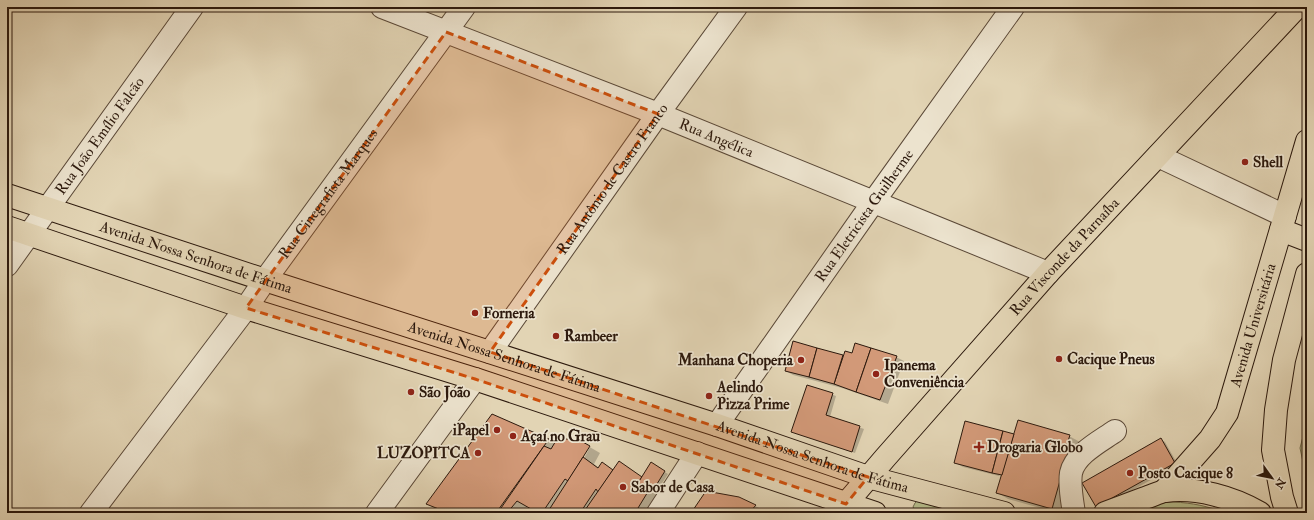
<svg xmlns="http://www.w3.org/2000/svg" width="1314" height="520" font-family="'IM FELL Double Pica',serif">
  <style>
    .green { fill: #b5bc8b; stroke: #706a4c }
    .shadow { fill: #0003; fill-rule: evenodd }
    .building { fill: #d29978; stroke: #2c190d }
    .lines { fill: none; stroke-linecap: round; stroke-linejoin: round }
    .minor-casing { stroke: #5a4837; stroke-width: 24 }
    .major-casing { stroke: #2c190d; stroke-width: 24 }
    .minor { stroke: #ece3ce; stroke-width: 22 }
    .major { stroke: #e2d4b4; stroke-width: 22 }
    .marked { fill: #cc4f0c; fill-opacity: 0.2; stroke: #cc4f0c; stroke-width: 3; stroke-dasharray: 8 5; stroke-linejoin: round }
    .poi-dot { fill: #8f2418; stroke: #ece3ce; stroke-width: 1.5 }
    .labels { text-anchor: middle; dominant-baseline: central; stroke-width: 3.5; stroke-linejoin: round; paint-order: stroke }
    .street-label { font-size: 15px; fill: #2c190d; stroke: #ece3ce }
    .poi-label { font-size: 15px; font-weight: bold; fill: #2c190d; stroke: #ece3ce; text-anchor: start }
  </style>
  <rect width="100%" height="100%" fill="#e2d4b4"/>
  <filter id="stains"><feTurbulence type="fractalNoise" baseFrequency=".005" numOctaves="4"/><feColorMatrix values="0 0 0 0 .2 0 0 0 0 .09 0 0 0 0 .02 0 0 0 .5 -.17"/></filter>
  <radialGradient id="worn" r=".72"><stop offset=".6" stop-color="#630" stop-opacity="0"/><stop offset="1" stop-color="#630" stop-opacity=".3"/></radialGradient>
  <g class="green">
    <path d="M 1307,421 L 1307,481 L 1300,448 Z"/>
    <path d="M 918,500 L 975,513 L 916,513 L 913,507 L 915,503 Z"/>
    <path d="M 1174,502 C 1192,503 1208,506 1225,513 L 1143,513 L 1159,503 Z"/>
  </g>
  <g class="shadow">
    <path d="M 794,342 L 844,357 L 852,354 L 896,357 L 904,361 L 888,404 L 842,388 L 793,375 L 786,371 Z"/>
    <path d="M 807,386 L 836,396 L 830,417 L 864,429 L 855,453 L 792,432 Z"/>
    <path d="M 1013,435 L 1069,436 L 1080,442 L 1063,513 L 1058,513 L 1008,499 L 998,493 L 1002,476 L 1000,475 L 999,476 L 963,467 L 956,463 Z"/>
    <path d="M 548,440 L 555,444 L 581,442 L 600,453 L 594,464 L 599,468 L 643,477 L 652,464 L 668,474 L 655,494 L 660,497 L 649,513 L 540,513 L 528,506 L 523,513 L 444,513 L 427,504 ZM 588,447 L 590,447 L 582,462 L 580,461 Z"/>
    <path d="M 1161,440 L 1165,442 L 1178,465 L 1100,508 Z"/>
    <path d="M 739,498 L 767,512 L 765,513 L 693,513 Z"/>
  </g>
  <g class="building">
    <path d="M 793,341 L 817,348 L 809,377 L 785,371 Z"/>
    <path d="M 855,343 L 871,348 L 856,392 L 834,384 L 845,351 L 852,353 Z"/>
    <path d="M 817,348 L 843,355 L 834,384 L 809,377 Z"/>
    <path d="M 871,348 L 897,356 L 880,400 L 856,392 Z"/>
    <path d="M 807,385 L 833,393 L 826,415 L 860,426 L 852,452 L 791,432 Z"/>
    <path d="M 492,414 L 549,439 L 496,513 L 449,513 L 426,504 Z"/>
    <path d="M 1018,420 L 1070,435 L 1067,444 L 1070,445 L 1052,509 L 996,493 Z"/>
    <path d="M 965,421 L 1003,431 L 992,473 L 954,463 Z"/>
    <path d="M 1003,431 L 1014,434 L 1002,475 L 992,473 Z"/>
    <path d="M 1161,438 L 1175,463 L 1096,507 L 1082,483 Z"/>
    <path d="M 557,439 L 570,439 L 576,442 L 581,441 L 590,446 L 568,481 L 565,479 L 542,513 L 538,513 L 517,501 L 507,513 L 503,513 L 499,511 L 544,446 L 551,449 Z"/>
    <path d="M 583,457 L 598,468 L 602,462 L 613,470 L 598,492 L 596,489 L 580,513 L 547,513 Z"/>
    <path d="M 619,461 L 642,477 L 638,483 L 649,490 L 635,513 L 583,513 Z"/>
    <path d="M 651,462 L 665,471 L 652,492 L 638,483 Z"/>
    <path d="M 706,491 L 739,497 L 756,505 L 749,513 L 691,513 Z"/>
  </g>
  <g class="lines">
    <g class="minor-casing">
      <g id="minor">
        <path id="s1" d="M 382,7 L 658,114 L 1048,273"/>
        <path d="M 1158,156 L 1285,216"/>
        <path id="s2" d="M 7,265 L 192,7"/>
        <path id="s3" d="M 490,352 L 658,114 L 736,7"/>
        <path id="s4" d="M 717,425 L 874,201 L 1013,7"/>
        <path id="s5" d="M 91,513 L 246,308 L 265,280 L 464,7"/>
        <path d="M 377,513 L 475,379"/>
        <path d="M 658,513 L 697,453"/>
        <path d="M 1074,513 C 1072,500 1069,485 1071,473 C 1075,454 1101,441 1115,431"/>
      </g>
    </g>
    <g class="major-casing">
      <g id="major">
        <path id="s6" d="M 7,195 L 265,280 L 717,425 L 868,477 L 1004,513"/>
        <path d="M 7,227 L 246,308 L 475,379 L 875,513"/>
        <path d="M 1281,230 L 1307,240"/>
        <path id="s7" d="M 1164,491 L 1210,439 L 1227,413 L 1307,141"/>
        <path id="s8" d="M 838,513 L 885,458 L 1048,273 L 1297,7"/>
        <path d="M 1105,513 C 1118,508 1132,503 1145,498 C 1152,496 1159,492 1165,491 C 1197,487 1232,497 1260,513"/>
        <path d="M 1287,513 L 1282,497 L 1273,450 L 1276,410 L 1284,360 L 1307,274"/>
      </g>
    </g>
    <use href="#minor" class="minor"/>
    <use href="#major" class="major"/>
  </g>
  <path class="marked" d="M 446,32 L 658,114 L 490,352 L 868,477 L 846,504 L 475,379 L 246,308 Z"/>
  <g class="poi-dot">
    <circle cx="1245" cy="162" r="4"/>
    <circle cx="475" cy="313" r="4"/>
    <circle cx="556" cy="336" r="4"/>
    <circle cx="1059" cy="359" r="4"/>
    <circle cx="801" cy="360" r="4"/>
    <circle cx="876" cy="374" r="4"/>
    <circle cx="411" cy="392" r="4"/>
    <circle cx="709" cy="396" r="4"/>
    <circle cx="497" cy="430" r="4"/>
    <circle cx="513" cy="436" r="4"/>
    <path d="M977 441h4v4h4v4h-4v4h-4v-4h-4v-4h4z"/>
    <circle cx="478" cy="453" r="4"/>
    <circle cx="1130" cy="473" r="4"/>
    <circle cx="623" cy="487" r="4"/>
  </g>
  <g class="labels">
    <g class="street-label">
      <text stroke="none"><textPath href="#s2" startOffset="159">Rua João Emílio Falcão</textPath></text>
      <text stroke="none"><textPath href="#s1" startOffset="359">Rua Angélica</textPath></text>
      <text stroke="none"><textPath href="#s3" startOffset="212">Rua Antônio de Castro Franco</textPath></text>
      <text stroke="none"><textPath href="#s5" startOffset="398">Rua Cinegrafista Marques</textPath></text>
      <text stroke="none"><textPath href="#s4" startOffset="256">Rua Eletricista Guilherme</textPath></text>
      <text stroke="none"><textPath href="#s6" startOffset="199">Avenida Nossa Senhora de Fátima</textPath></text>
      <text stroke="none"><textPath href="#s8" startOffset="342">Rua Visconde da Parnaíba</textPath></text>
      <text stroke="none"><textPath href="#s7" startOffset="192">Avenida Universitária</textPath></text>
      <text stroke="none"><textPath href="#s6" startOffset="523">Avenida Nossa Senhora de Fátima</textPath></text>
      <text stroke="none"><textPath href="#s6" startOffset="847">Avenida Nossa Senhora de Fátima</textPath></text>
    </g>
    <g class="poi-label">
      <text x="1253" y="162">Shell</text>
      <text x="483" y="313">Forneria</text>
      <text x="564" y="336">Rambeer</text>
      <text x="1067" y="359">Cacique Pneus</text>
      <text x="793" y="360" text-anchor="end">Manhana Choperia</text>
      <text x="884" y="365">Ipanema<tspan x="884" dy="17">Conveniência</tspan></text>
      <text x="717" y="387">Aelindo<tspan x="717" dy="17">Pizza Prime</tspan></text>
      <text x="419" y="392">São João</text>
      <text x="489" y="430" text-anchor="end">iPapel</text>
      <text x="521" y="436">Açaí no Grau</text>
      <text x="987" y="447">Drogaria Globo</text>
      <text x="470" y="453" text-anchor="end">LUZOPITCA</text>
      <text x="1138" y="473">Posto Cacique 8</text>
      <text x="631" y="487">Sabor de Casa</text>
    </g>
  </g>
  <rect width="1314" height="520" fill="none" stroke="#e2d4b4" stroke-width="24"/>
  <rect x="8" y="8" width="1298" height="504" fill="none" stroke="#2c190d" stroke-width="2"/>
  <rect x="12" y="12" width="1290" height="496" fill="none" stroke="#2c190d"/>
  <g transform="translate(1272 478) rotate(123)" stroke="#ece3ce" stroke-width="3" paint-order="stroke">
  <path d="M0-3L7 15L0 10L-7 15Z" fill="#2c190d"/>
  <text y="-6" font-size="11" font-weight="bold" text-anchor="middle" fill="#2c190d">N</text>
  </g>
  <rect width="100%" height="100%" filter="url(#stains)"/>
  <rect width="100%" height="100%" fill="url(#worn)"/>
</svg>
